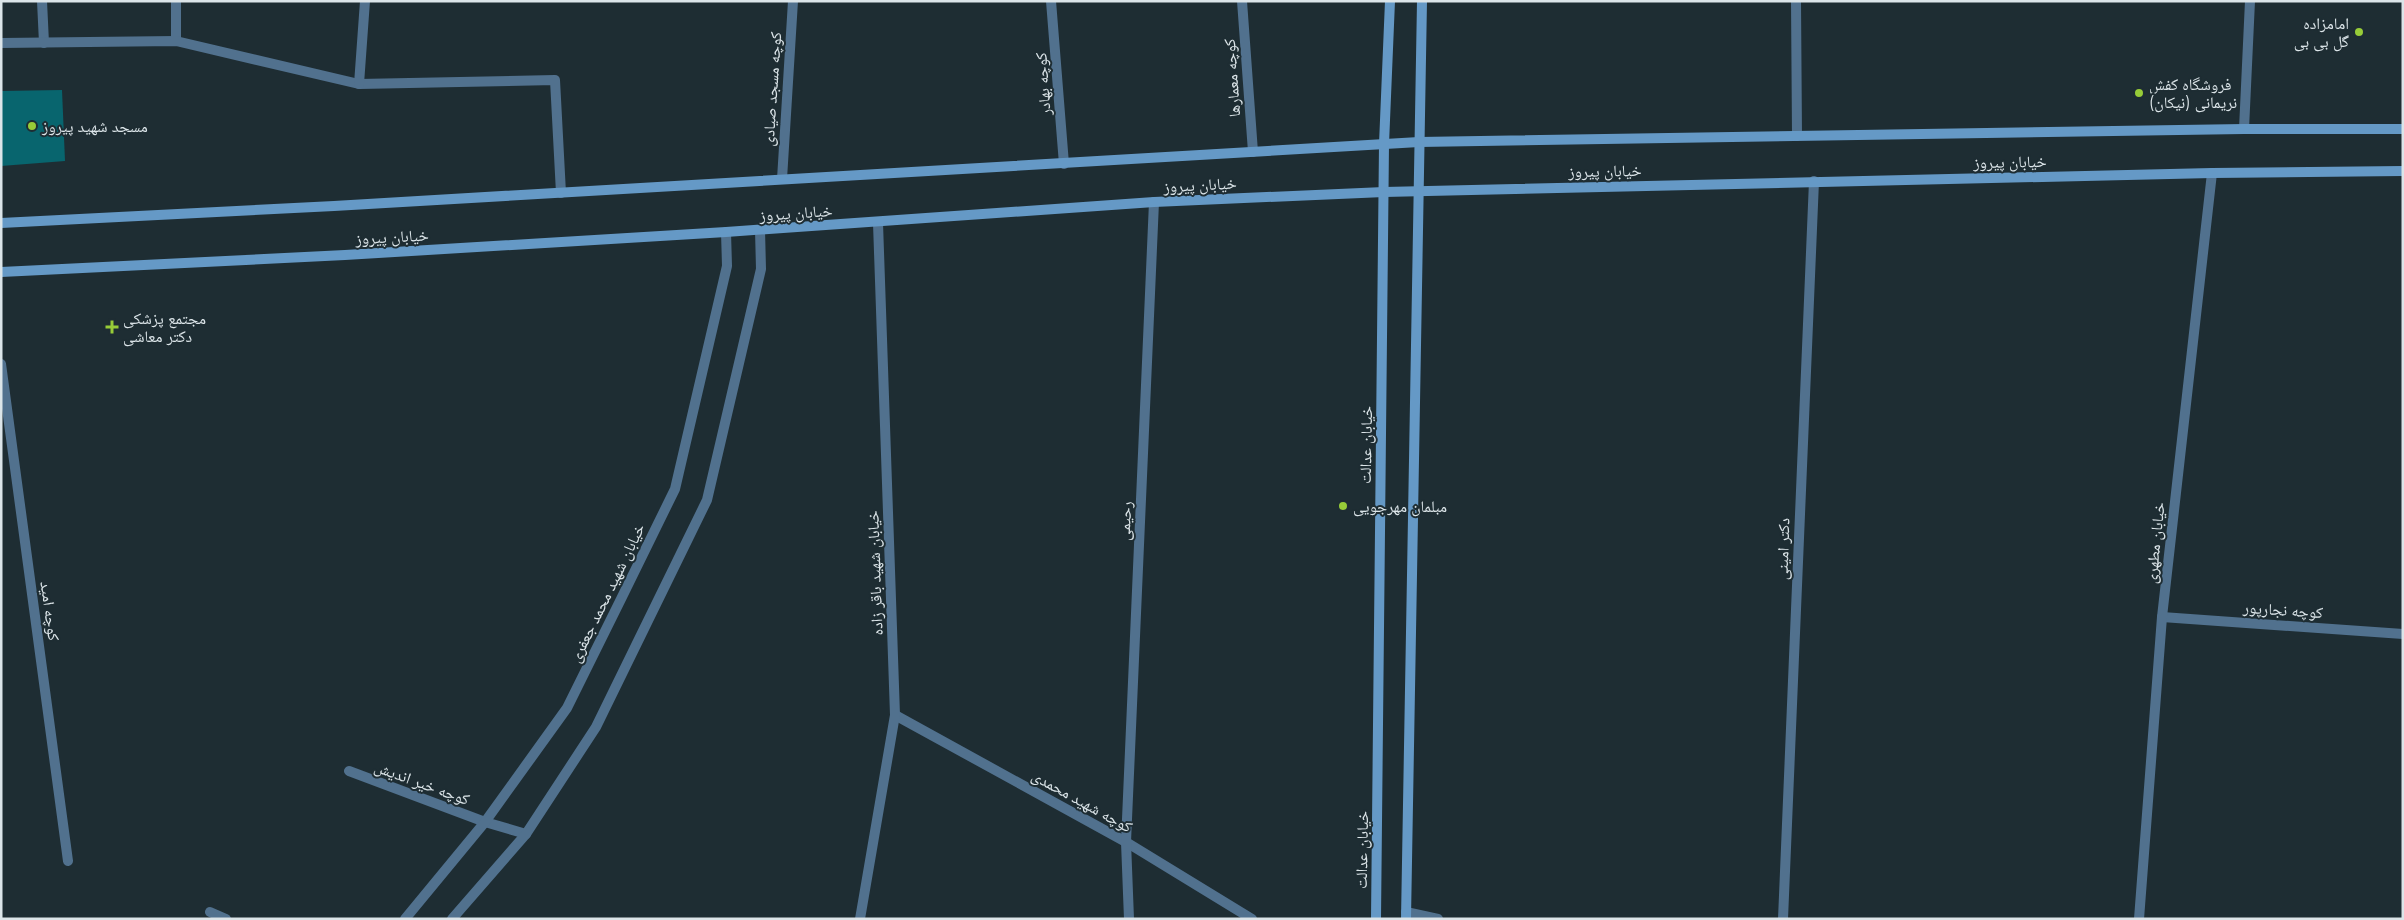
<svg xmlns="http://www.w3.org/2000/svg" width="2404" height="920" font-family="Montserrat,'Noto Naskh Arabic',sans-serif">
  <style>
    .building { fill: #08656e }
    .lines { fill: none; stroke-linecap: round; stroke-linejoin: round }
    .minor { stroke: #51718e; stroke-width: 10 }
    .tertiary { stroke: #51718e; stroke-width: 10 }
    .secondary { stroke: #6599c6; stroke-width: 10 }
    .poi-dot { fill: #97cc38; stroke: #1e2d33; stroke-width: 2 }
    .labels { text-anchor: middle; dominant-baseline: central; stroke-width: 4; stroke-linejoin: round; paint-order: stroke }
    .poi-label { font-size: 16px; fill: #dce5e9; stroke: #1e2d33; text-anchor: start }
    .street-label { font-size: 16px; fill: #dce5e9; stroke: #1e2d33 }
  </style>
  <rect width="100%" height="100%" fill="#1e2d33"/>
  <path class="building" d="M 62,90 L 65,161 L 1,166 L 1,91 Z"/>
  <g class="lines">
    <g class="minor">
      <path d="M 42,1 L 44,43"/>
      <path d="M 1051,1 L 1064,164"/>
      <path d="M 1242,1 L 1253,152"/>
      <path d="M 1796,1 L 1797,136"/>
      <path d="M 176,41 L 176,1"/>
      <path d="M 1,43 L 176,41 L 359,84 L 555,80 L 561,193"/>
      <path d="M 359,84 L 365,1"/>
      <path d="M 2244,129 L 2250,1"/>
      <path d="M 782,179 L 793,1"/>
      <path d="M 1,364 L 68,861"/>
      <path d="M 2162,617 L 2403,634"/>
      <path d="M 895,715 L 1126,842 L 1252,919"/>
      <path d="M 349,771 L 485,822 L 526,834"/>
      <path d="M 210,912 L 226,919"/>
      <path d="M 1406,912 L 1438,919"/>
      <path d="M 860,919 L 895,715 L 878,223"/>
      <path d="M 1129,919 L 1126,842 L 1154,202"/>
      <path d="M 1783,919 L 1814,181"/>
      <path d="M 2139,919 L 2162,617 L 2212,173"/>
    </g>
    <g class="tertiary">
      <path d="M 405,919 L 485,822 L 567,708 L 621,599 L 675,489 L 727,266 L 726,232"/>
      <path d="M 452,919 L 526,834 L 596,727 L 707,500 L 761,269 L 760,230"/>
    </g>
    <g class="secondary">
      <path d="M 1,223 L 334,206 L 1419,142 L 2244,129 L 2403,129"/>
      <path d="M 1,272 L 345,255 L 726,232 L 1154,202 L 1384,192 L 2212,173 L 2403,171"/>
      <path d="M 1376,919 L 1384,144 L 1390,1"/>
      <path d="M 1406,919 L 1422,1"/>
    </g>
  </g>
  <g class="poi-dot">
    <circle cx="2359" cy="32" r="5"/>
    <circle cx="2139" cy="93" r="5"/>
    <circle cx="32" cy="126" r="5"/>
    <path d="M109.5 319.5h5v5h5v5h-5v5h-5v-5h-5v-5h5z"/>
    <circle cx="1343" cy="506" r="5"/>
  </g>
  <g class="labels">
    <g class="poi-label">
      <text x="2349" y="23" text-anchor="end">امامزاده<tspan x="2349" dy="18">گل بی بی</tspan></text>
      <text x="2149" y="84">فروشگاه کفش<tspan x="2149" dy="18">نریمانی (نیکان)</tspan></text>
      <text x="42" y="126">مسجد شهید پیروز</text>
      <text x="123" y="318">مجتمع پزشکی<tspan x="123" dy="18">دکتر معاشی</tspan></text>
      <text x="1353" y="506">مبلمان مهرجویی</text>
    </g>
    <g class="street-label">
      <text transform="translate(1232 78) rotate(-94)">کوچه معمارها</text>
      <text transform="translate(1043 84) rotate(-94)">کوچه بهادر</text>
      <text transform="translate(772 89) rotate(-86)">کوچه مسجد صیادی</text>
      <text transform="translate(2010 162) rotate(-1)">خیابان پیروز</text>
      <text transform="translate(1605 171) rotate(-1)">خیابان پیروز</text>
      <text transform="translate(1200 185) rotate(-3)">خیابان پیروز</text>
      <text transform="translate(796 213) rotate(-4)">خیابان پیروز</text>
      <text transform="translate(392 237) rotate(-3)">خیابان پیروز</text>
      <text transform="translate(1366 445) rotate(-89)">خیابان عدالت</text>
      <text transform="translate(1125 521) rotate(-87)">رحیمی</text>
      <text transform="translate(2155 543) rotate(-84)">خیابان مطهری</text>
      <text transform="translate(1783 549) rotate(-88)">دکتر امینی</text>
      <text transform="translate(875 573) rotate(-92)">خیابان شهید باقر زاده</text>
      <text transform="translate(607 593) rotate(-64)">خیابان شهید محمد جعفری</text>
      <text transform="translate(2283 610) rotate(4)">کوچه نجارپور</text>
      <text transform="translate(50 611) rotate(82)">کوچه امید</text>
      <text transform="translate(422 783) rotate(20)">کوچه خیر اندیش</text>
      <text transform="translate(1082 801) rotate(29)">کوچه شهید محمدی</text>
      <text transform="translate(1362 850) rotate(-89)">خیابان عدالت</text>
    </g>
  </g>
  <rect width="2404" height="920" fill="none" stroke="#dce5e9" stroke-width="5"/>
</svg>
